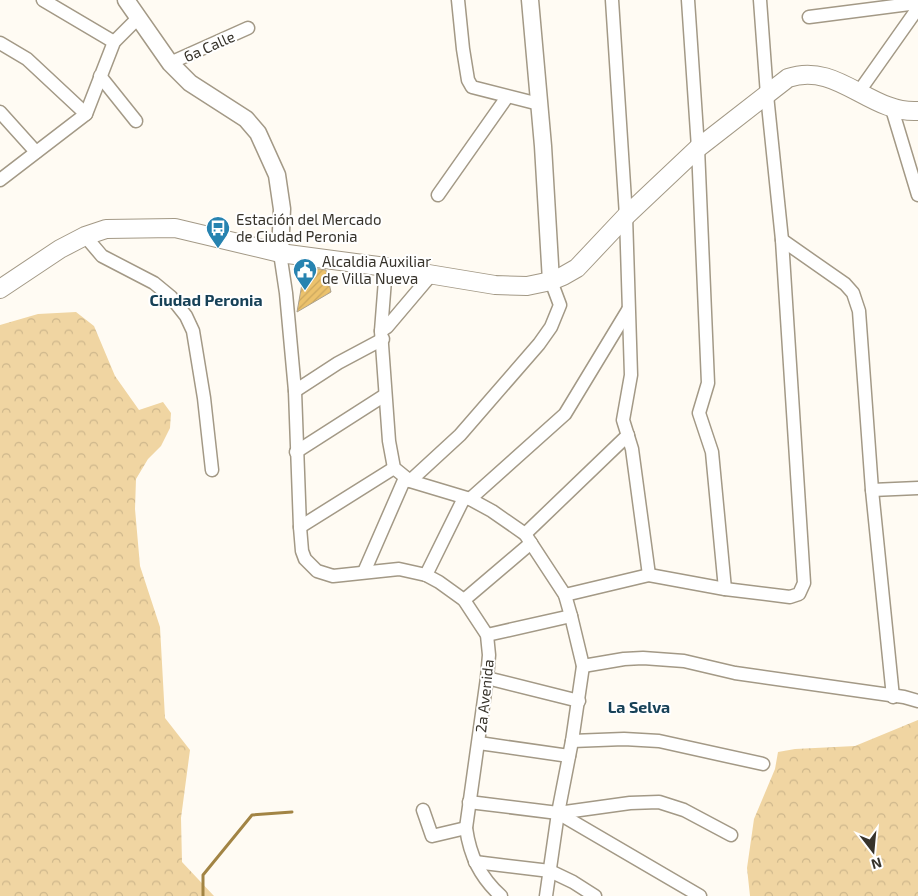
<svg xmlns="http://www.w3.org/2000/svg" width="918" height="896" font-family="'Exo 2',sans-serif">
  <style>
    .forest { fill: url(#forest-crowns) }
    .lines { fill: none; stroke-linecap: round; stroke-linejoin: round }
    .stream { stroke: #a28444; stroke-width: 3 }
    .building { fill: url(#building-hatch); stroke: #aca28f }
    .minor-casing { stroke: #a39986; stroke-width: 15 }
    .tertiary-casing { stroke: #a39986; stroke-width: 19 }
    .secondary-casing { stroke: #a39986; stroke-width: 20 }
    .minor { stroke: #fff; stroke-width: 12 }
    .tertiary { stroke: #fff; stroke-width: 16 }
    .secondary { stroke: #fff; stroke-width: 18 }
    .labels { text-anchor: middle; dominant-baseline: central; stroke-width: 4; stroke-linejoin: round; paint-order: stroke }
    .street-label { font-size: 15px; fill: #37332b; stroke: #fff }
    .poi-label { font-size: 15px; fill: #37332b; stroke: #fff; text-anchor: start }
    .neighbourhood-label { font-size: 16px; font-weight: bold; fill: #174157; stroke: #fff }
  </style>
  <defs>
    <pattern id="forest-crowns" width="20" height="18" patternUnits="userSpaceOnUse" patternTransform="scale(1.25)"><rect width="20" height="18" fill="#f0d5a2"/><path d="M2 6a3 3 0 1 1 6 0M12 15a3 3 0 1 1 6 0" fill="none" stroke="#ceb78c"/></pattern>
    <pattern id="building-hatch" width="6" height="6" patternUnits="userSpaceOnUse" patternTransform="scale(1.25)"><rect width="6" height="6" fill="#ecc26c"/><path d="M-1 1l2-2M0 6l6-6M5 7l2-2" fill="none" stroke="#cba75e"/></pattern>
  </defs>
  <rect width="100%" height="100%" fill="#fffbf3"/>
  <g class="forest">
    <path d="M 76,312 L 94,326 L 115,376 L 139,410 L 163,402 L 171,413 L 170,428 L 161,446 L 148,459 L 136,479 L 135,509 L 140,566 L 160,627 L 165,718 L 190,750 L 181,818 L 182,862 L 214,896 L 0,896 L 0,325 L 38,314 Z"/>
    <path d="M 918,720 L 918,896 L 750,896 L 747,868 L 754,819 L 775,769 L 778,752 L 795,749 L 855,746 Z"/>
  </g>
  <g class="lines">
    <path class="stream" d="M 203,896 L 203,875 L 252,815 L 292,812"/>
  </g>
  <path class="building" d="M 305,267 L 326,270 L 331,292 L 297,312 Z"/>
  <g class="lines">
    <g class="minor-casing">
      <g id="minor">
        <path d="M 43,0 L 114,42"/>
        <path d="M 458,0 L 463,49 L 468,80 L 472,87 L 539,104"/>
        <path d="M 612,0 L 626,216 L 631,375 L 623,420 L 632,449 L 649,575"/>
        <path d="M 688,0 L 698,148 L 708,383 L 699,413 L 712,452 L 725,589"/>
        <path d="M 809,17 L 918,3"/>
        <path d="M 0,43 L 27,59 L 86,114"/>
        <path d="M 170,63 L 248,28"/>
        <path d="M 100,76 L 136,121"/>
        <path d="M 858,93 L 918,8"/>
        <path d="M 892,109 L 918,195"/>
        <path d="M 0,112 L 36,152"/>
        <path d="M 0,180 L 86,114 L 114,42 L 138,18"/>
        <path d="M 438,195 L 507,97"/>
        <path d="M 85,236 L 102,256 L 154,283 L 171,297 L 186,316 L 193,331 L 204,398 L 212,470"/>
        <path d="M 782,240 L 845,284 L 853,293 L 859,311 L 872,490 L 893,697"/>
        <path d="M 280,253 L 286,293 L 295,391 L 300,527 L 302,551 L 305,559 L 317,571 L 333,576 L 399,569 L 426,575 L 439,582 L 464,600 L 487,635 L 489,655 L 487,678 L 466,828 C 470,856 480,877 501,896"/>
        <path d="M 386,267 L 381,331 L 389,441 L 394,468 L 410,481 L 470,499 L 492,511 L 525,534 L 565,595 L 571,616 L 583,666 L 572,741 L 558,813 L 546,896"/>
        <path d="M 381,331 L 387,327 L 431,275"/>
        <path d="M 295,391 L 338,363 L 383,339"/>
        <path d="M 296,452 L 385,395"/>
        <path d="M 410,481 L 460,435 L 539,344 L 551,327 L 560,305 L 551,281"/>
        <path d="M 872,490 L 918,488"/>
        <path d="M 470,499 L 565,414 L 628,310"/>
        <path d="M 300,527 L 394,468"/>
        <path d="M 525,534 L 628,435"/>
        <path d="M 364,572 L 405,478"/>
        <path d="M 426,575 L 464,498"/>
        <path d="M 565,595 L 649,575 L 725,589 L 790,597 L 799,594 L 804,583 L 782,240 L 767,95 L 760,0"/>
        <path d="M 464,600 L 531,543"/>
        <path d="M 487,635 L 571,616"/>
        <path d="M 583,666 L 624,659 L 643,658 L 684,661 L 735,673 L 904,697 L 918,701"/>
        <path d="M 487,678 L 579,701"/>
        <path d="M 572,741 L 624,739 L 659,741 L 763,764"/>
        <path d="M 479,743 L 569,756"/>
        <path d="M 469,802 L 558,813 L 630,803 L 659,802 L 684,810 L 731,835"/>
        <path d="M 423,810 L 432,836 L 466,828"/>
        <path d="M 558,813 L 700,896"/>
        <path d="M 475,862 L 550,871 L 573,882 L 595,896"/>
      </g>
    </g>
    <g class="tertiary-casing">
      <g id="tertiary">
        <path d="M 126,0 L 170,63 L 190,83 L 246,119 L 258,133 L 277,175 L 282,209 L 280,253"/>
        <path d="M 530,0 L 543,146 L 551,281"/>
      </g>
    </g>
    <g class="secondary-casing">
      <path id="secondary" d="M 0,289 L 60,249 L 85,236 L 106,229 L 175,228 L 280,253 L 386,267 L 495,285 L 527,286 L 551,281 L 563,276 L 577,268 L 626,216 L 698,148 L 788,78 C 837,61 870,114 918,111"/>
    </g>
    <use href="#minor" class="minor"/>
    <use href="#tertiary" class="tertiary"/>
    <use href="#secondary" class="secondary"/>
  </g>
  <defs>
    <g id="bus-pin" transform="scale(1.25)"><path d="M0 17L-7.5 6A9.5 9.5 0 1 1 7.5 6Z" fill="#2783b0" stroke="#fff"/><path d="M-5-6H5V4H4V6H2V4H-2V6H-4V4H-5ZM-3.5-4V0h7V-4ZM-3.5 1.2v1.5H-2V1.2ZM2 1.2v1.5H3.5V1.2Z" fill="#fff"/></g>
    <g id="civic-pin" transform="scale(1.25)"><path d="M0 17L-7.5 6A9.5 9.5 0 1 1 7.5 6Z" fill="#2783b0" stroke="#fff"/><path d="M-.6-6.5H3V-4.5H.6V-3L4-1V1h2V6H-6V1h2V-1L-.6-3ZM-1.2 2.5V6h2.4V2.5Z" fill="#fff"/></g>
  </defs>
  <g fill-rule="evenodd">
    <use href="#bus-pin" x="218" y="228"/>
    <use href="#civic-pin" x="305" y="270"/>
  </g>
  <g class="labels">
    <g class="street-label">
      <text transform="translate(209 46) rotate(-24)">6a Calle</text>
      <text transform="translate(484 696) rotate(-84)">2a Avenida</text>
    </g>
    <g class="poi-label">
      <text x="236" y="219">Estación del Mercado<tspan x="236" dy="17">de Ciudad Peronia</tspan></text>
      <text x="322" y="261">Alcaldia Auxiliar<tspan x="322" dy="17">de Villa Nueva</tspan></text>
    </g>
    <g class="neighbourhood-label">
      <text x="206" y="299">Ciudad Peronia</text>
      <text x="639" y="706">La Selva</text>
    </g>
  </g>
  <g transform="translate(873 851) rotate(164)" stroke="#ffffff" stroke-width="4" paint-order="stroke">
  <path d="M0-4L9 19L0 12L-9 19Z" fill="#37332b"/>
  <text y="-8" font-size="14" font-weight="bold" text-anchor="middle" fill="#37332b">N</text>
  </g>
</svg>
